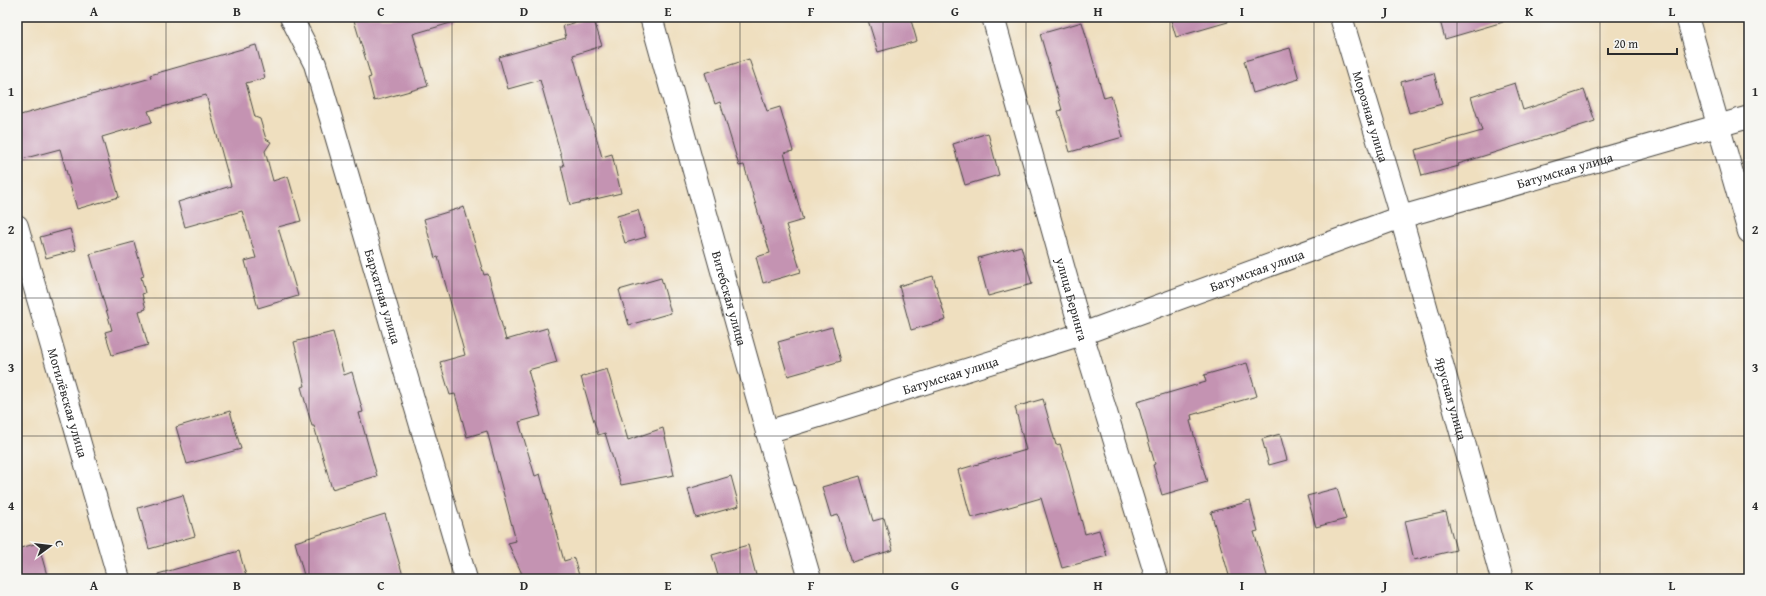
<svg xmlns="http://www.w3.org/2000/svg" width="1766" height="596" font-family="'Gentium Book Plus',serif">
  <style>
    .building { fill: #c493b2 }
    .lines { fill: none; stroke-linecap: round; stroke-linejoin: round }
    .minor-casing { stroke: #484641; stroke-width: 24 }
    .minor { stroke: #fff; stroke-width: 22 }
    .grid { fill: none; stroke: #2b2b2b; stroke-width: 1; stroke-opacity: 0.55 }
    .labels { text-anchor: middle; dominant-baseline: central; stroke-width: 3; stroke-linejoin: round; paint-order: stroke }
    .street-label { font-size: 13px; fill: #2b2b2b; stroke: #f6f6f2 }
    .neatline { fill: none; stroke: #2b2b2b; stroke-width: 1.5 }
    .grid-label { font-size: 13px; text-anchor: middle; font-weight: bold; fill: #2b2b2b }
  </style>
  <rect width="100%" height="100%" fill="#f6f6f2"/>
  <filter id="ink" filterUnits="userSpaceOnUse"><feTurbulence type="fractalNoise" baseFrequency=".025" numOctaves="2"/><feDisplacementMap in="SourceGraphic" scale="8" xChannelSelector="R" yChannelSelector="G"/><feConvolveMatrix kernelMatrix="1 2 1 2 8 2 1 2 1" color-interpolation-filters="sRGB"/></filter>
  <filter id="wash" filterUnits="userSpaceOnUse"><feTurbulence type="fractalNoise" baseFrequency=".012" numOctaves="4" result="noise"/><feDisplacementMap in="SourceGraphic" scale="16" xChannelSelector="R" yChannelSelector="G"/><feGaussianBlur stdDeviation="0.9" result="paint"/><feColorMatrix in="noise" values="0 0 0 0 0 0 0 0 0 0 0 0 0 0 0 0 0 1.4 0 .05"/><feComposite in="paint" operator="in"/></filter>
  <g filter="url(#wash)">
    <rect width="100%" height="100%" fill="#efdfbf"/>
    <g id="blocks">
      <g class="building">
        <path d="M 353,17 L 454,17 L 454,22 L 413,34 L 428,86 L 374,101 L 368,78 L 371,77 Z"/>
        <path d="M 593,17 L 602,46 L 573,55 L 602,157 L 612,154 L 621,193 L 570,205 L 561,166 L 564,166 L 540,80 L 508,89 L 499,57 L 566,38 L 563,26 Z"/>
        <path d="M 867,17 L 910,17 L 917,41 L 878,52 Z"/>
        <path d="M 1170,17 L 1227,17 L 1228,22 L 1176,37 Z"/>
        <path d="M 1439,17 L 1502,17 L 1503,22 L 1445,39 Z"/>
        <path d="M 1082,22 L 1104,98 L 1111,96 L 1123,137 L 1070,152 L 1058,111 L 1062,110 L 1040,34 Z"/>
        <path d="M 256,45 L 265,78 L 246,83 L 255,117 L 260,119 L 266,139 L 271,142 L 265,151 L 273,181 L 288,176 L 301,221 L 278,227 L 298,296 L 258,308 L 245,261 L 256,258 L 242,211 L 185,227 L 178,202 L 231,186 L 206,95 L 148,111 L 152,122 L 102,137 L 119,197 L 77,209 L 60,149 L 22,159 L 17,141 L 17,116 L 151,78 L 150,75 Z"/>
        <path d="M 1290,48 L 1299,79 L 1253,93 L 1244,61 Z"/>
        <path d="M 749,59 L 767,111 L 780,107 L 793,151 L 784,153 L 803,220 L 786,225 L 801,272 L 763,283 L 756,257 L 770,253 L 744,165 L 739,166 L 720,102 L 715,104 L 705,73 Z"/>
        <path d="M 1434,73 L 1442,104 L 1409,113 L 1401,82 Z"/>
        <path d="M 1515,83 L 1523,110 L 1584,90 L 1595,121 L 1458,164 L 1459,166 L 1422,176 L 1415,150 L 1482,131 L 1471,97 Z"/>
        <path d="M 988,133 L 999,175 L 965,185 L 953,144 Z"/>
        <path d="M 464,207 L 484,275 L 488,274 L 506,340 L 547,328 L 557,362 L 528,370 L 541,416 L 519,422 L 535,476 L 540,474 L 564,561 L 574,558 L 580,579 L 520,579 L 520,575 L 522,574 L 508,543 L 516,541 L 487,431 L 467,437 L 455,394 L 450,395 L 440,362 L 465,355 L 438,257 L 435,258 L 424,219 Z"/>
        <path d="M 638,210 L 646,237 L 625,243 L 617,216 Z"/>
        <path d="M 70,229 L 76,250 L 46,258 L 40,237 Z"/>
        <path d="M 134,242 L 144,276 L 141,277 L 145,293 L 142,294 L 146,309 L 139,311 L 148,345 L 112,355 L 105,332 L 112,330 L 90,254 Z"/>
        <path d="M 1021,246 L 1032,284 L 988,296 L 978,258 Z"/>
        <path d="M 933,276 L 946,320 L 911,330 L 899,286 Z"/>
        <path d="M 661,278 L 671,313 L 629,325 L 619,290 Z"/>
        <path d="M 832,327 L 841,361 L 788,376 L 778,342 Z"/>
        <path d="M 333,332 L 344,375 L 352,372 L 363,412 L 359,413 L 377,476 L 332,489 L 314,426 L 312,426 L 301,387 L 305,386 L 294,342 Z"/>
        <path d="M 1247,363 L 1257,396 L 1191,415 L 1192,420 L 1190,421 L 1207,482 L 1162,495 L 1153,465 L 1155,464 L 1137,402 L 1206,382 L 1204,375 Z"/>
        <path d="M 607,369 L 628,440 L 663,428 L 674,475 L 621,485 L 605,433 L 598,435 L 581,377 Z"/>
        <path d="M 1043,399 L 1056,445 L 1060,444 L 1068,470 L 1085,534 L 1099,530 L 1107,556 L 1062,568 L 1041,498 L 971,518 L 958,470 L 1026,450 L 1015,407 Z"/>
        <path d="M 230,411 L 241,449 L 187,464 L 176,427 Z"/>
        <path d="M 1280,434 L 1287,460 L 1269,465 L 1262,439 Z"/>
        <path d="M 731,476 L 739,506 L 696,518 L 688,489 Z"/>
        <path d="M 860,476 L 873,521 L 884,518 L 893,550 L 852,562 L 838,515 L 831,517 L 822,487 Z"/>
        <path d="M 1337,488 L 1346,519 L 1316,527 L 1307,496 Z"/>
        <path d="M 183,495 L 195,536 L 149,549 L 138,508 Z"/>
        <path d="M 1250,501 L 1258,531 L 1254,532 L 1268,579 L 1230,579 L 1211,512 Z"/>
        <path d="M 1446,512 L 1456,550 L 1414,560 L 1405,521 Z"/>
        <path d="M 385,514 L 404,579 L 305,579 L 295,542 Z"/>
        <path d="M 38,543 L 48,579 L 17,579 L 17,549 Z"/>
        <path d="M 748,545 L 757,579 L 719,579 L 712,555 Z"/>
        <path d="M 239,551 L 247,579 L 159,579 L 158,574 Z"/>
      </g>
    </g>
  </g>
  <g filter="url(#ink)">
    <use href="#blocks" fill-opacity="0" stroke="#484641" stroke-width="1"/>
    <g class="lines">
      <g class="minor-casing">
        <g id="minor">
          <path id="s1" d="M 291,17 L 315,64 L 466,579"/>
          <path id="s2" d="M 651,17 L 767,432 L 810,579"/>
          <path id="s3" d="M 993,17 L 1082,334 L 1157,579"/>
          <path id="s4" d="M 1341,17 L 1401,217 L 1502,579"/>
          <path d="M 1687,17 L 1749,232"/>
          <path id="s5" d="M 17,226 L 119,579"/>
          <path id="s6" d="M 767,432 L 1082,334 L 1401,217 L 1749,117"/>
        </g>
      </g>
      <use href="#minor" class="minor"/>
    </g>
  </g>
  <path class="grid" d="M 166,17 L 166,579M 309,17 L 309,579M 452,17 L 452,579M 596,17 L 596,579M 740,17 L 740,579M 883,17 L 883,579M 1026,17 L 1026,579M 1170,17 L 1170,579M 1314,17 L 1314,579M 1457,17 L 1457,579M 1600,17 L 1600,579M 17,160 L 1749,160M 17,298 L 1749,298M 17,436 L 1749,436"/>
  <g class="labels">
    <g class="street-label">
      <text stroke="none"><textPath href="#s4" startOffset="104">Морозная улица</textPath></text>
      <text stroke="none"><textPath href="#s6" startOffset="840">Батумская улица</textPath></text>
      <text stroke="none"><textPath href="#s6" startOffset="516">Батумская улица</textPath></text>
      <text stroke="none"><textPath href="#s1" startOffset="295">Бархатная улица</textPath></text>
      <text stroke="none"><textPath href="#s2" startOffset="292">Витебская улица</textPath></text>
      <text stroke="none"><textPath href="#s3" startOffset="293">улица Беринга</textPath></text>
      <text stroke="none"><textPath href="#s6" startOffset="192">Батумская улица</textPath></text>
      <text stroke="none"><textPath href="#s4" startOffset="397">Ярусная улица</textPath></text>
      <text stroke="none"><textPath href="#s5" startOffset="184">Могилёвская улица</textPath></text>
    </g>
  </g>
  <rect width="1766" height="596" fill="none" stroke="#f6f6f2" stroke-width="44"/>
  <g transform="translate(50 546) rotate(75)" stroke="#f6f6f2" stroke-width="3" paint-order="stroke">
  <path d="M0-3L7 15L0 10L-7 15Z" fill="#2b2b2b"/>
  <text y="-6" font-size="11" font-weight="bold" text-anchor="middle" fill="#2b2b2b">С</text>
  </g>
  <path d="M1608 48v6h69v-6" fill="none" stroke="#2b2b2b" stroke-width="2"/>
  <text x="1614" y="48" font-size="12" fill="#2b2b2b" stroke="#f6f6f2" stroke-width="3" paint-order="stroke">20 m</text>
  <rect x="22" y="22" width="1722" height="552" class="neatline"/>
  <g class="grid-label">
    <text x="94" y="16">A</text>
    <text x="237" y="16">B</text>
    <text x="381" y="16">C</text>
    <text x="524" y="16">D</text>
    <text x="668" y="16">E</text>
    <text x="811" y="16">F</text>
    <text x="955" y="16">G</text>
    <text x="1098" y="16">H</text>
    <text x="1242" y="16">I</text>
    <text x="1385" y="16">J</text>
    <text x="1529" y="16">K</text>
    <text x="1672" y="16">L</text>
    <text x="11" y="96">1</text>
    <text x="1755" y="96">1</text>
    <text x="11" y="234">2</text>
    <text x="1755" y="234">2</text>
    <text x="11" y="372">3</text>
    <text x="1755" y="372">3</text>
    <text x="11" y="510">4</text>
    <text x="1755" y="510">4</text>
    <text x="94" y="590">A</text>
    <text x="237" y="590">B</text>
    <text x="381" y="590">C</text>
    <text x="524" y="590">D</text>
    <text x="668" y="590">E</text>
    <text x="811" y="590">F</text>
    <text x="955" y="590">G</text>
    <text x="1098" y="590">H</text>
    <text x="1242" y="590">I</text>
    <text x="1385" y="590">J</text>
    <text x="1529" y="590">K</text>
    <text x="1672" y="590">L</text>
  </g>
</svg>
